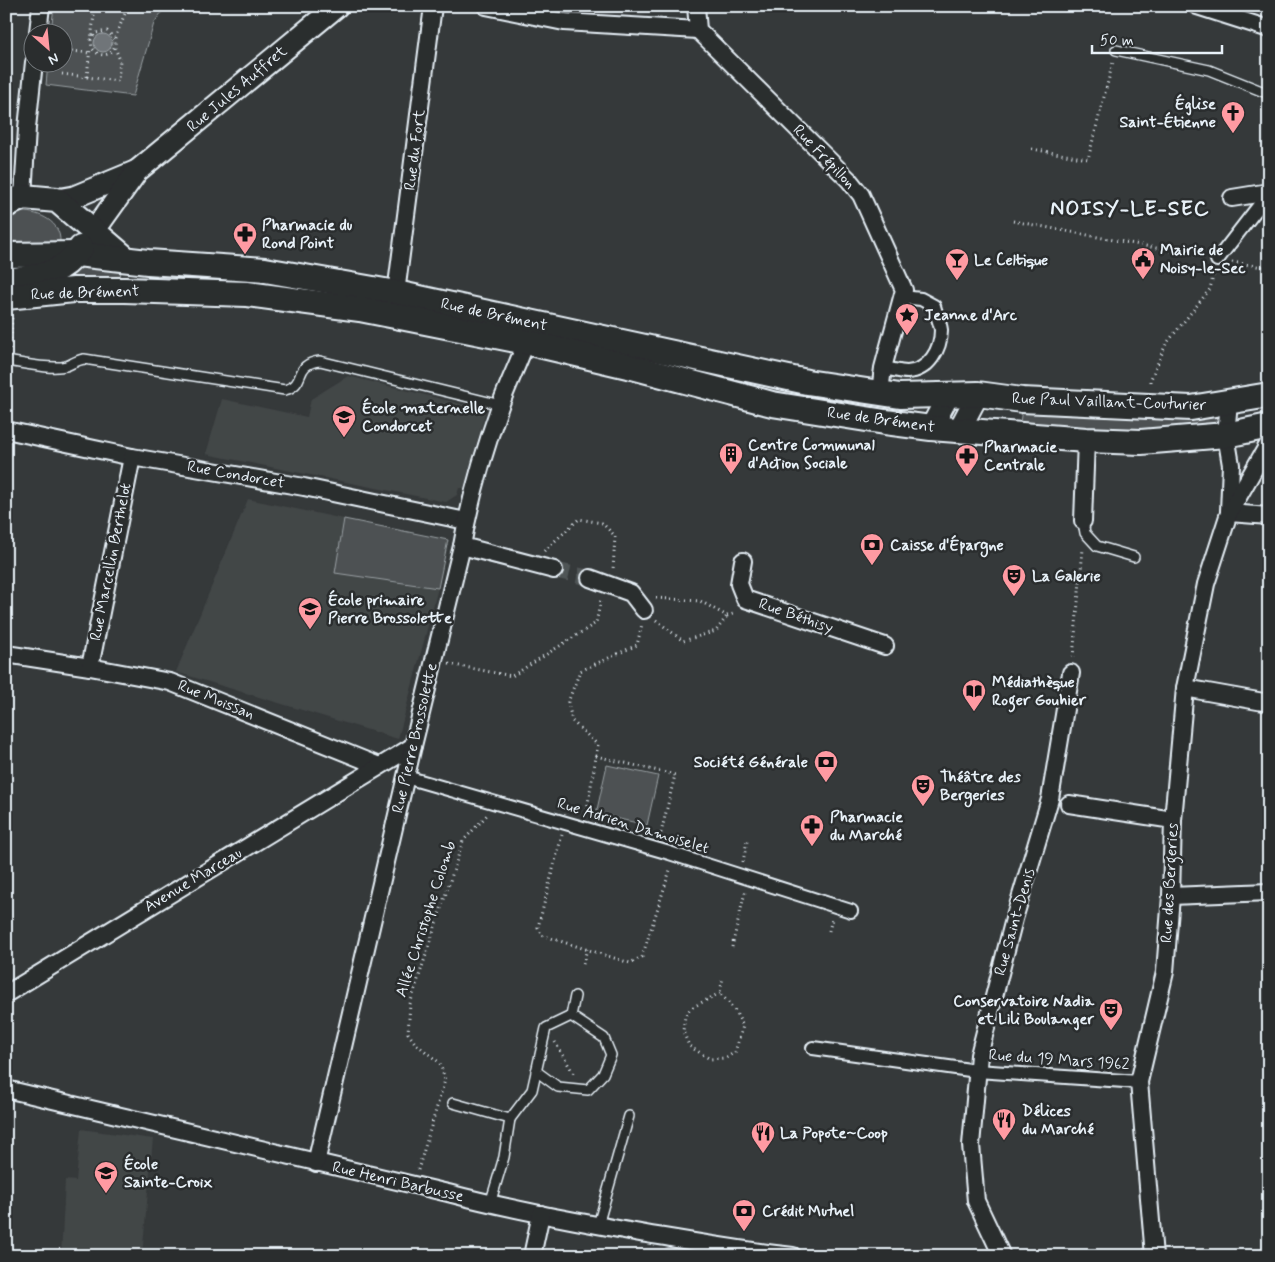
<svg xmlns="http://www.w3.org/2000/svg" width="1275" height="1262" font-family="Mynerve,sans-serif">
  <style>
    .built { fill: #424647 }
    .green { fill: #4d5152; stroke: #9aa1a5 }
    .water { fill: #707579; stroke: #a0a7ac }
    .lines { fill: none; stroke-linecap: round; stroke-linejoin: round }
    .minor-tunnel { stroke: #505556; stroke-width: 16; stroke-dasharray: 16 8; stroke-linecap: butt }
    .service-casing { stroke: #e8f1f8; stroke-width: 12 }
    .pedestrian-casing { stroke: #e8f1f8; stroke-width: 16 }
    .minor-casing { stroke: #e8f1f8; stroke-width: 20 }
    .tertiary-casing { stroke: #e8f1f8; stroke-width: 25 }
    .secondary-casing { stroke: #e8f1f8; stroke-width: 28 }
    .path { stroke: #e8f1f8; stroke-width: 3; stroke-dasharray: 1 4; stroke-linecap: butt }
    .service { stroke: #2a2d2e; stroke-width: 9 }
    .pedestrian { stroke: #2a2d2e; stroke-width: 12 }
    .minor { stroke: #2a2d2e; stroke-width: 16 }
    .tertiary { stroke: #2a2d2e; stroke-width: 21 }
    .secondary { stroke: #2a2d2e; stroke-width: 24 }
    .labels { text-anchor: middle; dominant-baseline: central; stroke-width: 5; stroke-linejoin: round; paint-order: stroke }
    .street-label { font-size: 16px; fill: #e8f1f8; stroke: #2a2d2e }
    .poi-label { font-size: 16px; font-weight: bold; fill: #e8f1f8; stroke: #2a2d2e; text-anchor: start }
    .district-label { font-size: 21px; font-weight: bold; letter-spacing: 1px; fill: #e8f1f8; stroke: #2a2d2e }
  </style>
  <rect width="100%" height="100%" fill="#35393a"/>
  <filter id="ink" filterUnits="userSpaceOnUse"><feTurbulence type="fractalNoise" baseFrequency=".02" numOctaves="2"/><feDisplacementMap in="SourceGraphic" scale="10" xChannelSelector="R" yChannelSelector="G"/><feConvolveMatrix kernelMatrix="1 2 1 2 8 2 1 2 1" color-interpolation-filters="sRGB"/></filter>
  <g filter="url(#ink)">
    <g class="built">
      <path d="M 348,376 L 486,410 L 464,488 L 459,488 L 457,495 L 446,502 L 206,454 L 222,399 L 307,417 L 311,399 Z"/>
      <path d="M 248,499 L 344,519 L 336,573 L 438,588 L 398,739 L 176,672 Z"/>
      <path d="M 81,1129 L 153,1139 L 142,1256 L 61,1256 L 65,1180 L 76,1181 Z"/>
    </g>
    <g class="green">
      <path d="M 54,6 L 166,6 L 154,23 L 133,96 L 46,85 L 48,63 L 62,62 L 62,32 L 51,32 Z"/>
      <path d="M 22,212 C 40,212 61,222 60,242 L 6,245 L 6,218 Z"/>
      <path d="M 75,265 L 121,268 L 120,281 L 58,280 Z"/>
      <path d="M 152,271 L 276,282 L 275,289 L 151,283 Z"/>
      <path d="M 566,341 L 886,403 L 883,415 L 767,398 Z"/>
      <path d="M 1022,410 L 1215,415 L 1217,419 L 1217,424 L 1201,432 L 1019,428 Z"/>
      <path d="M 344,519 L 448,540 L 438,588 L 335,573 Z"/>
      <path d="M 607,765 L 658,776 L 647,825 L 596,814 Z"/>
    </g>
    <circle class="water" cx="103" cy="43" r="9"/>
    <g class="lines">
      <path class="minor-tunnel" d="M 554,570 L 590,578"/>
      <g class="service-casing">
        <g id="service">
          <path d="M 1116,50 L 1209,70 L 1269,94"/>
          <path d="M 6,361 C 22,363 51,370 66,366 C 72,364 77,360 84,359 L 285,390 C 308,384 292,364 320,361 L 501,405"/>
          <path d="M 1083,521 L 1085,533 L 1097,546 L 1134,557"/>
          <path d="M 536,1071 L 558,1087 L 588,1090 L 603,1074 L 611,1055 L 604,1038 L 571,1016"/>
          <path d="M 453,1103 L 510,1119 L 504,1157 L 490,1204"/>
          <path d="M 510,1119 L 532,1090 L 546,1028 L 571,1016 L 575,996"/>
          <path d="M 598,1225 L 629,1116"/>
        </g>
      </g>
      <g class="pedestrian-casing">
        <g id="pedestrian">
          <path d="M 1217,260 L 1269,193"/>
          <path d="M 883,368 C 891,369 900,372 907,372 C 929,371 941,349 941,330 C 940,322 936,314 934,306 L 921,299 L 902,297"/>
          <path d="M 406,777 L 666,852 L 851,911"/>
          <path d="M 813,1048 L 977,1071 L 1139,1082"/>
        </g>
      </g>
      <g class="minor-casing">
        <g id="minor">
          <path d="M 486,6 L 564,22 L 698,30"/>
          <path d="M 696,6 L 698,30 L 849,180 L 861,195 L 904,290 L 883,368 L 880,392"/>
          <path d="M 1197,6 L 1269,29"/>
          <path d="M 38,32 L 41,6"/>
          <path d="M 23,197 L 27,128 L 34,62"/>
          <path d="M 1232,198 L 1269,192"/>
          <path d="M 396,293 L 433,6"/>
          <path d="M 1229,402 L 1226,435 L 1231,465 L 1229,511"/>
          <path d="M 6,430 L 132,457 L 304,487 L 466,521"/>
          <path d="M 1229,513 L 1269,516"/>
          <path d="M 1083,521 L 1086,440"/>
          <path d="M 462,546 L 554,570"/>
          <path d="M 743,561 L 739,584 L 745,599 L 885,646"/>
          <path d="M 590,578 L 631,593 L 644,610"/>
          <path d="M 6,654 L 90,667 L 170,682 L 379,766"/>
          <path d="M 90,667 L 132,457"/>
          <path d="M 1185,688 L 1269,703"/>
          <path d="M 1069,804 L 1173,820"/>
          <path d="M 1171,896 L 1269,892"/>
          <path d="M 6,994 L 413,746"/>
          <path d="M 6,1089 L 448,1193 C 513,1210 580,1222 646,1234 C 695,1242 744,1251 793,1256"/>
          <path d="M 316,1163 L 413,746 L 462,546 C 470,499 484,451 500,406 C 508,384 518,364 526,342 L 522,333"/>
          <path d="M 532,1256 L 541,1214"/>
          <path d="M 1002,1256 L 976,1201 L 971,1145 L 979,1055 L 1014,919 L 1050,799 L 1071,673"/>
          <path d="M 1154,1256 L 1139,1082 L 1165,972 L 1171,896 L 1173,820 L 1185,688 L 1206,584 L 1229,513 L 1269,443"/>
        </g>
      </g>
      <g class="tertiary-casing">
        <g id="tertiary">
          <path d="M 57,200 L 74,197 L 137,171"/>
          <path d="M 94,231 L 137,171 L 337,6"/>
          <path d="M 931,428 L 948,396"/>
          <path d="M 959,430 L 978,394"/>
        </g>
      </g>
      <g class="secondary-casing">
        <g id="secondary">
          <path d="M 6,205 L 23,197 L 57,200 L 126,259"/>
          <path d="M 6,255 L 77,254 L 148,262 L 265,270 L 396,293 L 807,382 L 900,396 L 978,394 L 1022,400 L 1191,408 L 1269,395"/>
          <path d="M 6,281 C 39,276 59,277 81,248"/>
          <path d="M 6,297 L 74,290 L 125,290 L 247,294 L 360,309 L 526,342 L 628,366 L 772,404 L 885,422 L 931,428 L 1086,440 L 1141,442 L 1226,435 L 1269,426"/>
        </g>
      </g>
      <g class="path">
        <path d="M 115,38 L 128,6"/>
        <path d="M 91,40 L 95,33 L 107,31 L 115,39 C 117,54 101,61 92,48 L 91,40 L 95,6"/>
        <path d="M 62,50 L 90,53"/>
        <path d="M 62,74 L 118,81 L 120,60 L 115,48"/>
        <path d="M 87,77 L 90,48"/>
        <path d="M 1032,149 L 1088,159 L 1113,62"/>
        <path d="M 1013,221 L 1204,257"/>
        <path d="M 1232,262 L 1269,268"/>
        <path d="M 10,349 L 12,315"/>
        <path d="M 1150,387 L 1150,381 L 1166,344 L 1210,289 L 1214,272"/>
        <path d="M 6,397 L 8,372"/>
        <path d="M 544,551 L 579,519 L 602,523 L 615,536 L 613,570"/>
        <path d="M 656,598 L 700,601 L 727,616 L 736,613"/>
        <path d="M 656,620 L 683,641 L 716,631 L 727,616"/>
        <path d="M 1073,657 L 1083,549"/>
        <path d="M 449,664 L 512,676 L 596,623 L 601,599"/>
        <path d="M 596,756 L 675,775 L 660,837"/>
        <path d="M 586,815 L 598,745 L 572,721 L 568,702 L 580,671 L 637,645 L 642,624"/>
        <path d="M 562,835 L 538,927 L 541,935 L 630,963 L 642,957 L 671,867"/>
        <path d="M 743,862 L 747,841"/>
        <path d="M 829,931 L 832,919"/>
        <path d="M 732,947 L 745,892"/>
        <path d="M 583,964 L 587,949"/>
        <path d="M 720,993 L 691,1008 L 685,1016 L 683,1031 L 689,1046 L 710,1059 L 726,1058 L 735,1052 L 743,1026 L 734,1009 L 720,993 L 723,977"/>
        <path d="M 555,1042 L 575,1076"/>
        <path d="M 418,1170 L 445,1080 L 440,1063 L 415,1043 L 408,1033 L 410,1004 L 463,841 L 487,815"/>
      </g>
      <use href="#service" class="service"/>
      <use href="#pedestrian" class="pedestrian"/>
      <use href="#minor" class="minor"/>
      <use href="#tertiary" class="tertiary"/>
      <use href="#secondary" class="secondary"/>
    </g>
  </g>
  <defs>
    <g id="church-pin" transform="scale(1.25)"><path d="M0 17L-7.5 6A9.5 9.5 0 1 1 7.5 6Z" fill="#ff9aa2" stroke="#2a2d2e"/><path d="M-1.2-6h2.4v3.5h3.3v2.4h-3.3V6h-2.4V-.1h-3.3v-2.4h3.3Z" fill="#111"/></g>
    <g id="pharmacy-pin" transform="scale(1.25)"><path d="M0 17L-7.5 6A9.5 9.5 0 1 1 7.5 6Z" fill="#ff9aa2" stroke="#2a2d2e"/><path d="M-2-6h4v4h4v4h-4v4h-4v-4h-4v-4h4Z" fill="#111"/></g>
    <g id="civic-pin" transform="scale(1.25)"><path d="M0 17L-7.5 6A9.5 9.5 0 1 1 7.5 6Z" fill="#ff9aa2" stroke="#2a2d2e"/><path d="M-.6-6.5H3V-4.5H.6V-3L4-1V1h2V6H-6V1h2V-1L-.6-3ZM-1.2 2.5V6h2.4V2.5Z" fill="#111"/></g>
    <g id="bar-pin" transform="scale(1.25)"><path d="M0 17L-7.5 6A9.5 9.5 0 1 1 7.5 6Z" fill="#ff9aa2" stroke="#2a2d2e"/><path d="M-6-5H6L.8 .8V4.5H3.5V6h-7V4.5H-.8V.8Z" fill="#111"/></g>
    <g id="sight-pin" transform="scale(1.25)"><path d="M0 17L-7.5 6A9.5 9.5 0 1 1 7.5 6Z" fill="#ff9aa2" stroke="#2a2d2e"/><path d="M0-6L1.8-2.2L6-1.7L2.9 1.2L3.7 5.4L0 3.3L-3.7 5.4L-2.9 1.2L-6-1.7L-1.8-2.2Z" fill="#111"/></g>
    <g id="school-pin" transform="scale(1.25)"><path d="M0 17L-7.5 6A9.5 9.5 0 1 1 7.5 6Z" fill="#ff9aa2" stroke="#2a2d2e"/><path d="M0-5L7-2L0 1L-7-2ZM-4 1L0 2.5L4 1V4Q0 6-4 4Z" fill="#111"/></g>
    <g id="building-pin" transform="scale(1.25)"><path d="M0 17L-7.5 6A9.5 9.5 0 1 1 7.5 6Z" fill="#ff9aa2" stroke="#2a2d2e"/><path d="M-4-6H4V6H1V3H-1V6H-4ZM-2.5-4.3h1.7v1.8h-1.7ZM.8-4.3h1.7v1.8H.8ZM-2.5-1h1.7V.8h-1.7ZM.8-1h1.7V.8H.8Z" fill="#111"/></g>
    <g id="bank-pin" transform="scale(1.25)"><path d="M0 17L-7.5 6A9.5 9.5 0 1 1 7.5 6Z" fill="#ff9aa2" stroke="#2a2d2e"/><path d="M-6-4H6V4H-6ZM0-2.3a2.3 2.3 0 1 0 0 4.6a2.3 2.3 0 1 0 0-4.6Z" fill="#111"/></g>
    <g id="theatre-pin" transform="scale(1.25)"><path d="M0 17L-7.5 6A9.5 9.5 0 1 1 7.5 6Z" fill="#ff9aa2" stroke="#2a2d2e"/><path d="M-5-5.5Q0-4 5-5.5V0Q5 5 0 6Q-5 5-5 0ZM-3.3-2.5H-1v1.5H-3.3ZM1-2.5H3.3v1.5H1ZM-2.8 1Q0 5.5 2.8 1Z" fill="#111"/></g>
    <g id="library-pin" transform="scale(1.25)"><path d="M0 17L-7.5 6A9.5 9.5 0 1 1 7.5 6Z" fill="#ff9aa2" stroke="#2a2d2e"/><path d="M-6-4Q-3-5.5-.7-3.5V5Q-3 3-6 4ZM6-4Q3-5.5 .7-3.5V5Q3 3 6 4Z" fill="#111"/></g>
    <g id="restaurant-pin" transform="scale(1.25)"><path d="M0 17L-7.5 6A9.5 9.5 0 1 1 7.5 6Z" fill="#ff9aa2" stroke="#2a2d2e"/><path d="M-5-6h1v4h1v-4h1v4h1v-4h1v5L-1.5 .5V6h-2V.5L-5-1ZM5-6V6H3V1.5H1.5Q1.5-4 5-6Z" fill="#111"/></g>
  </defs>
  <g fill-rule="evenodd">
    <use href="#church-pin" x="1233" y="113"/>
    <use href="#pharmacy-pin" x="245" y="234"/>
    <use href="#civic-pin" x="1143" y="259"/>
    <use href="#bar-pin" x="957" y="260"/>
    <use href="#sight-pin" x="907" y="315"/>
    <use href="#school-pin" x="344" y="417"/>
    <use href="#building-pin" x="731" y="454"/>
    <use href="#pharmacy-pin" x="967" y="456"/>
    <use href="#bank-pin" x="872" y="545"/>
    <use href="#theatre-pin" x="1014" y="576"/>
    <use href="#school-pin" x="310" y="609"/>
    <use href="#library-pin" x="974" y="691"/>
    <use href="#bank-pin" x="826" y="762"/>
    <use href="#theatre-pin" x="923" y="786"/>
    <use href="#pharmacy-pin" x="812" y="826"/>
    <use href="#theatre-pin" x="1111" y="1010"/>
    <use href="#restaurant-pin" x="1004" y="1120"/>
    <use href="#restaurant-pin" x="763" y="1133"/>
    <use href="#school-pin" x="106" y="1173"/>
    <use href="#bank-pin" x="744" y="1211"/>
  </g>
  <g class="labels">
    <g class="street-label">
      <text transform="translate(237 89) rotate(-40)">Rue Jules Auffret</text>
      <text transform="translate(415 150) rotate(-83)">Rue du Fort</text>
      <text transform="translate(824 157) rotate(46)">Rue Frépillon</text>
      <text transform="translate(85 293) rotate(-2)">Rue de Brément</text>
      <text transform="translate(494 315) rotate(12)">Rue de Brément</text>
      <text transform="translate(1109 402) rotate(2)">Rue Paul Vaillant-Couturier</text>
      <text transform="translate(881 420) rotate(8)">Rue de Brément</text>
      <text transform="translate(236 475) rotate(10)">Rue Condorcet</text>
      <text transform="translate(111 562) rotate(-79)">Rue Marcellin Berthelot</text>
      <text transform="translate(796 616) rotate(19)">Rue Béthisy</text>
      <text transform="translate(216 700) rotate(22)">Rue Moissan</text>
      <text transform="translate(415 738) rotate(-77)">Rue Pierre Brossolette</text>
      <text transform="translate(633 826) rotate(17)">Rue Adrien Damoiselet</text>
      <text transform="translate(193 880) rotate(-31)">Avenue Marceau</text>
      <text transform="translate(1170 883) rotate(-87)">Rue des Bergeries</text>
      <text transform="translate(426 919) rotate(-72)">Allée Christophe Colomb</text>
      <text transform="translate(1015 922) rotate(-74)">Rue Saint-Denis</text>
      <text transform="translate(1059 1060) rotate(4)">Rue du 19 Mars 1962</text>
      <text transform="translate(398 1182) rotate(13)">Rue Henri Barbusse</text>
    </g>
    <g class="poi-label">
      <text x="1216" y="104" text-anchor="end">Église<tspan x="1216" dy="18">Saint-Étienne</tspan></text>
      <text x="262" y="225">Pharmacie du<tspan x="262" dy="18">Rond Point</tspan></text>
      <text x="1160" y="250">Mairie de<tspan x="1160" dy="18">Noisy-le-Sec</tspan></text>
      <text x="974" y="260">Le Celtique</text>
      <text x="924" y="315">Jeanne d'Arc</text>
      <text x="362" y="408">École maternelle<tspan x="362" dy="18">Condorcet</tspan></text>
      <text x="748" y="445">Centre Communal<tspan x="748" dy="18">d'Action Sociale</tspan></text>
      <text x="984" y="447">Pharmacie<tspan x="984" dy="18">Centrale</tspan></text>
      <text x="890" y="545">Caisse d'Épargne</text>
      <text x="1032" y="576">La Galerie</text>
      <text x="328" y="600">École primaire<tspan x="328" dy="18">Pierre Brossolette</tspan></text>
      <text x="992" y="682">Médiathèque<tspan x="992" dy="18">Roger Gouhier</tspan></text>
      <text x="808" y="762" text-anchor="end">Société Générale</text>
      <text x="940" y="777">Théâtre des<tspan x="940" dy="18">Bergeries</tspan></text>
      <text x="830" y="817">Pharmacie<tspan x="830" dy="18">du Marché</tspan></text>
      <text x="1094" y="1001" text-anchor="end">Conservatoire Nadia<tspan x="1094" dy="18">et Lili Boulanger</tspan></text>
      <text x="1022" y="1111">Délices<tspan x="1022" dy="18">du Marché</tspan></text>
      <text x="780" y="1133">La Popote~Coop</text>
      <text x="124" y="1164">École<tspan x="124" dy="18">Sainte-Croix</tspan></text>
      <text x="762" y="1211">Crédit Mutuel</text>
    </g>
    <g class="district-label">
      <text x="1130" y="209">NOISY-LE-SEC</text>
    </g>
  </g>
  <rect width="1275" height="1262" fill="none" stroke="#2a2d2e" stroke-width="25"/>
  <rect x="12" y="12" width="1250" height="1237" fill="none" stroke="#e8f1f8" stroke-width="2" filter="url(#ink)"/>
  <g transform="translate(48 48) rotate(153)"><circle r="24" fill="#2a2d2e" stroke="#767b7f"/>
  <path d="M0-4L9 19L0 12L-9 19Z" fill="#ff9aa2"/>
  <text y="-8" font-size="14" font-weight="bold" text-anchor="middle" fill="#e8f1f8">N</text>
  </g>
  <path d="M1092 45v8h130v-8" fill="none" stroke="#e8f1f8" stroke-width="2.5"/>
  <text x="1100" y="45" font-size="15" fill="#e8f1f8" stroke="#2a2d2e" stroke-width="4" paint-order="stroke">50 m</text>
</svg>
